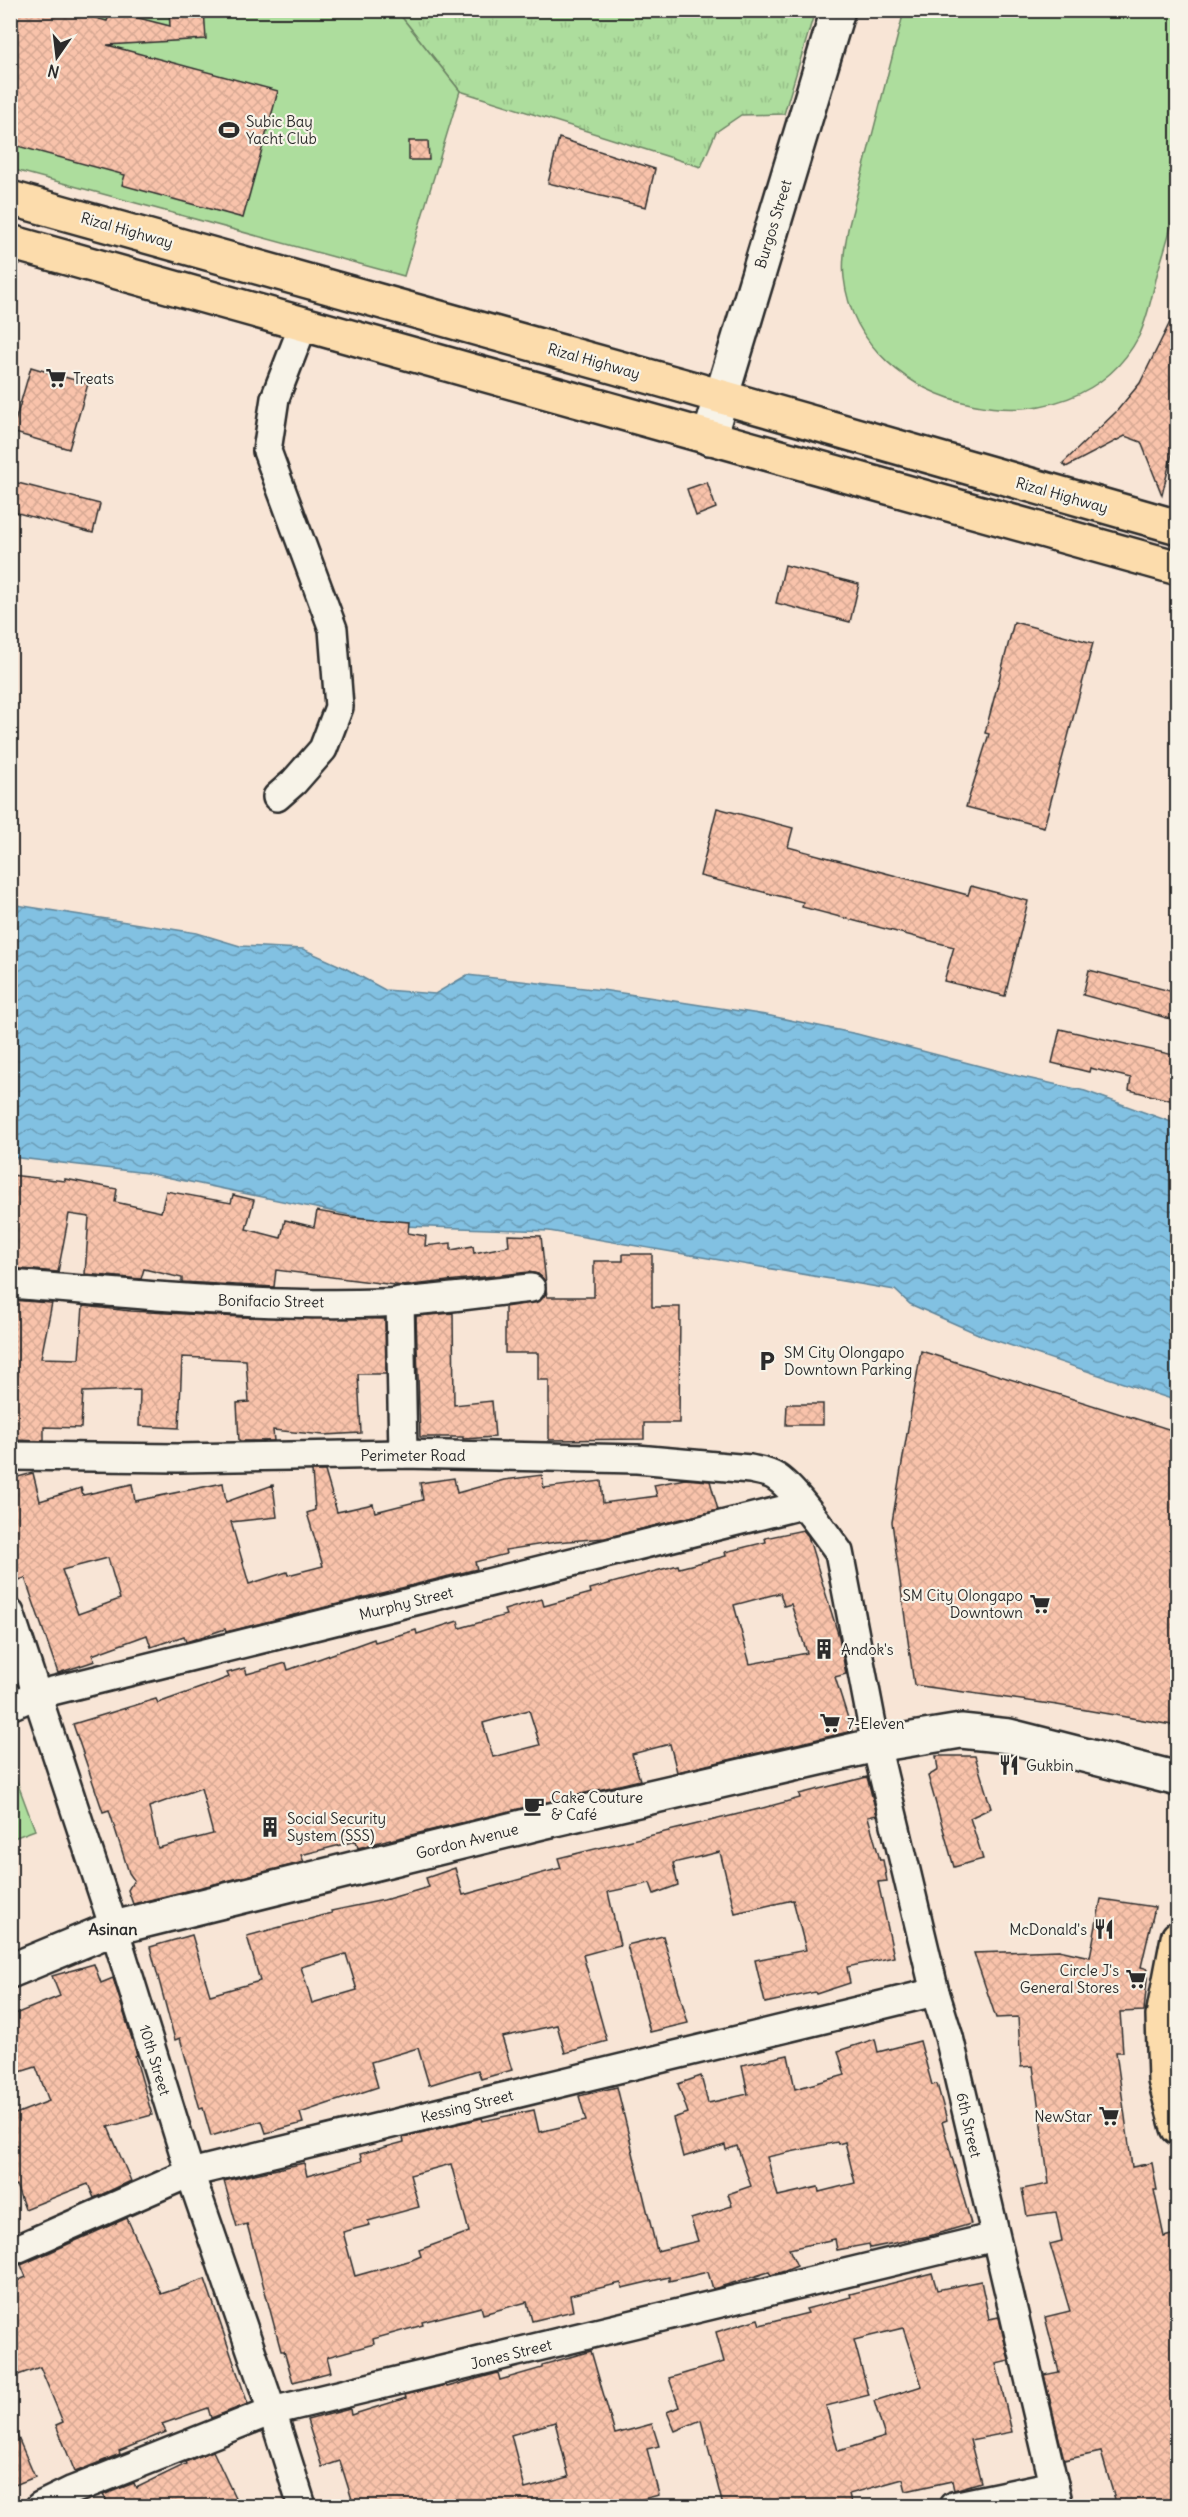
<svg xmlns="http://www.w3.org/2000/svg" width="1188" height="2517" font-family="Delius,sans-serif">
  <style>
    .grass { fill: url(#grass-tufts); stroke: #6c8464; stroke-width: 1.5 }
    .green { fill: #addd9d; stroke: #6c8464; stroke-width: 1.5 }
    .water { fill: url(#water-waves); stroke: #5f8599; stroke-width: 1.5 }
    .building { fill: url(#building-cross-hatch); stroke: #2b2b2b; stroke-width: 1.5; fill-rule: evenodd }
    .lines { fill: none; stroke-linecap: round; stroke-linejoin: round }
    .street-casing { stroke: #2b2b2b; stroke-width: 32 }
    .secondary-casing { stroke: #2b2b2b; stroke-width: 38 }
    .primary-casing { stroke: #2b2b2b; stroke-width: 38 }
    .street { stroke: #f7f3e8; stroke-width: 27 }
    .secondary { stroke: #f7f3e8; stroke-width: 33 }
    .primary { stroke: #fcdcac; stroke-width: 33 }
    .labels { text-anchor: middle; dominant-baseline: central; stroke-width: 4.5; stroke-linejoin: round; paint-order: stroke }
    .poi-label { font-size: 15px; fill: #2b2b2b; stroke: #f7f3e8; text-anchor: start }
    .street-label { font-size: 15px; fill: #2b2b2b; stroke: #f7f3e8 }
    .neighbourhood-label { font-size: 16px; font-weight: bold; fill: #2b2b2b; stroke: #f7f3e8 }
  </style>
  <defs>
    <pattern id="grass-tufts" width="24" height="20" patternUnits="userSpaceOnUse" patternTransform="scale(1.5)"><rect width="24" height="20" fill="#addd9d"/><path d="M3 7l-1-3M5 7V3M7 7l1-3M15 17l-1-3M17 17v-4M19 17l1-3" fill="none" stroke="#95be87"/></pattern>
    <pattern id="water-waves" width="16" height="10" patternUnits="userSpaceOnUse" patternTransform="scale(1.5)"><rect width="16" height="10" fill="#82c1e2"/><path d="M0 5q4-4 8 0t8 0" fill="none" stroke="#6b9db7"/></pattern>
    <pattern id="building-cross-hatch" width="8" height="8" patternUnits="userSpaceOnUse" patternTransform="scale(1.5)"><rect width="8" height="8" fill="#f9c3ab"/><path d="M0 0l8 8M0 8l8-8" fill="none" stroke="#d6a893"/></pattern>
  </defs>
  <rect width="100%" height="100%" fill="#f8e5d6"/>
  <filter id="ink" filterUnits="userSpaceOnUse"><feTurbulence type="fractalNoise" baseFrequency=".0167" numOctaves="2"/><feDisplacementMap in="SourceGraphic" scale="12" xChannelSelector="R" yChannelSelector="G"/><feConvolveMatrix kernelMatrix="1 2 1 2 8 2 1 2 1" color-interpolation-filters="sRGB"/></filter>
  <g filter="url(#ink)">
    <path class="grass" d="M 397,11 L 815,11 L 784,114 L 741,115 L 716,132 L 701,167 L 460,91 Z"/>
    <g class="green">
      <path d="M 10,11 L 397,11 L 460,91 L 404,276 L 11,169 Z"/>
      <path d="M 904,11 L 1177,11 C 1178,53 1178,95 1178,137 C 1178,157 1180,177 1177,196 C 1174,223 1164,250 1157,275 C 1152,295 1148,317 1139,336 C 1075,460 859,414 844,278 C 842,261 845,246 848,229 Z"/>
      <path d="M 13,1771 L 35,1830 L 11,1839 L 10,1772 Z"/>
    </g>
    <path class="water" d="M 10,904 L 197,933 L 240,946 L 303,949 L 345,968 L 385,990 L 435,994 L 467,975 L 602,990 L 766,1015 L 857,1034 L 1018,1076 L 1085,1091 L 1177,1124 L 1177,1401 L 985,1337 L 910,1304 L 895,1290 L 549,1231 L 402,1226 L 147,1173 L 11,1157 Z"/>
    <g class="building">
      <path d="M 13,10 L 66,10 L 107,21 L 111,11 L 170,26 L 169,10 L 204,10 L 206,39 L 107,45 L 278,91 L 243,218 L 122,185 L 125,175 L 10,144 L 10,20 Z"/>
      <path d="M 559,138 L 655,169 L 646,207 L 548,183 Z"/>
      <path d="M 409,141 L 428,141 L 429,160 L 409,160 Z"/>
      <path d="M 1178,306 L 1178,429 L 1162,495 L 1141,442 L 1125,436 L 1066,467 L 1063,463 L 1116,412 L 1140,383 Z"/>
      <path d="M 31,367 L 88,384 L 69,449 L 12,432 Z"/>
      <path d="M 10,481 L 100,504 L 93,533 L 10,511 Z"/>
      <path d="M 707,482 L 716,508 L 696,516 L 687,489 Z"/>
      <path d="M 785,565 L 859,584 L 850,622 L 776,603 Z"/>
      <path d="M 1014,622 L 1093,643 L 1044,827 L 966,807 L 989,734 L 985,733 Z"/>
      <path d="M 717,808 L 793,828 L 788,847 L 968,895 L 971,886 L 1028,901 L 1005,996 L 944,981 L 954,947 L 802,907 L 803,902 L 700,876 Z"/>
      <path d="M 1089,970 L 1178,993 L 1178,1021 L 1083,995 Z"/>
      <path d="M 1060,1029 L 1178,1056 L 1178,1102 L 1129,1090 L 1131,1078 L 1090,1068 L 1089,1072 L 1052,1063 Z"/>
      <path d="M 10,1175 L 65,1181 L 65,1179 L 117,1189 L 115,1202 L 161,1212 L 166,1191 L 231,1203 L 233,1195 L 254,1200 L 246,1229 L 281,1238 L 285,1220 L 314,1227 L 317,1211 L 351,1217 L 409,1222 L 408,1233 L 426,1236 L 425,1246 L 451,1243 L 451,1250 L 473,1246 L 474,1253 L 509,1246 L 508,1235 L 541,1236 L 546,1284 L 538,1274 L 529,1272 L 403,1286 L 276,1270 L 274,1287 L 182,1282 L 182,1278 L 144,1269 L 141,1279 L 85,1274 L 89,1217 L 69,1214 L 58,1272 L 10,1268 L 15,1233 L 10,1232 Z"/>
      <path d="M 623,1254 L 652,1254 L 652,1307 L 680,1307 L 679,1423 L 644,1423 L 644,1439 L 549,1440 L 549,1380 L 538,1380 L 538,1353 L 505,1353 L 505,1307 L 540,1301 L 545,1295 L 546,1288 L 547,1297 L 594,1297 L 594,1261 L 623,1261 Z"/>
      <path d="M 10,1300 L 52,1303 L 41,1358 L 79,1359 L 83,1306 L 131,1311 L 241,1317 L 385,1319 L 386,1374 L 358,1374 L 361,1433 L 324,1435 L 273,1430 L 274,1441 L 239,1441 L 237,1403 L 249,1402 L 246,1360 L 182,1357 L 179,1428 L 139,1426 L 140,1390 L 83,1392 L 81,1428 L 44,1427 L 44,1441 L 14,1440 L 13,1398 L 10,1399 Z"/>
      <path d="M 453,1313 L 454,1405 L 492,1401 L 495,1437 L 463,1439 L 463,1437 L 420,1437 L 416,1316 Z"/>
      <path d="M 921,1351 L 1178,1432 L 1178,1726 L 1057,1705 L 914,1685 L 892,1522 Z"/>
      <path d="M 787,1404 L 823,1404 L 823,1425 L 786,1425 Z"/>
      <path d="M 312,1471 L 325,1471 L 337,1512 L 373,1504 L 375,1512 L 423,1500 L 420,1483 L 454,1478 L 457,1493 L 504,1480 L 542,1475 L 544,1488 L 601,1481 L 603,1503 L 657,1496 L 654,1485 L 685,1479 L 710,1481 L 718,1510 L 605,1538 L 556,1542 L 505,1550 L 506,1554 L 475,1562 L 477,1569 L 226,1632 L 225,1629 L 186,1642 L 184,1636 L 151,1647 L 147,1635 L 92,1655 L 95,1661 L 58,1673 L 25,1578 L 19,1580 L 10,1546 L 10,1479 L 33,1473 L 40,1501 L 81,1488 L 83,1495 L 132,1484 L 135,1501 L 223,1483 L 226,1502 L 273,1485 L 277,1517 L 231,1522 L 249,1584 L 287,1572 L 288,1575 L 323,1566 L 307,1513 L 315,1510 ZM 108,1558 L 120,1599 L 78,1614 L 62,1570 Z"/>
      <path d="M 803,1530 L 808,1536 L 839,1637 L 846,1674 L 835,1677 L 852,1731 L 677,1772 L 670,1744 L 632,1754 L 640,1780 L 390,1840 L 390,1839 L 358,1848 L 356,1841 L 301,1855 L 304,1862 L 133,1904 L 128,1890 L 134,1880 L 129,1873 L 109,1810 L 103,1812 L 73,1724 L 156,1699 L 158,1703 L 203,1687 L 229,1677 L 227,1673 L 245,1668 L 247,1674 L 286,1663 L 288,1670 L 374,1639 L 375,1642 L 416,1630 L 417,1634 L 458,1621 L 460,1628 L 506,1615 L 504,1610 L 542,1599 L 544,1606 L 591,1593 L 590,1589 L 678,1565 L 679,1568 L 726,1556 L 725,1552 L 766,1542 L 765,1538 ZM 780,1593 L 784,1606 L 791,1604 L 807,1653 L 750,1664 L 734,1605 ZM 529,1710 L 540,1745 L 493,1757 L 483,1723 ZM 201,1788 L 213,1834 L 158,1848 L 149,1807 Z"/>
      <path d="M 936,1756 L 975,1756 L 991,1808 L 970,1818 L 983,1859 L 954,1867 L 928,1776 L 938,1770 Z"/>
      <path d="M 867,1777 L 877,1815 L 868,1817 L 880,1860 L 883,1860 L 887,1881 L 878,1882 L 894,1957 L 847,1967 L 850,1983 L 816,1994 L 815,1992 L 765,2003 L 755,1960 L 806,1950 L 793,1900 L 735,1913 L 720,1852 L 673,1863 L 678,1885 L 654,1894 L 650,1883 L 608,1892 L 620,1945 L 583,1955 L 607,2041 L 565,2053 L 557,2025 L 502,2037 L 512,2070 L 481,2079 L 478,2070 L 429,2085 L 418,2048 L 371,2062 L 378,2087 L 300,2113 L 303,2123 L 266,2133 L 262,2121 L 211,2136 L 203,2108 L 200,2109 L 180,2038 L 175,2040 L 150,1947 L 192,1935 L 210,1995 L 260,1981 L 247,1936 L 332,1913 L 331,1911 L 384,1900 L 429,1887 L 426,1878 L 455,1868 L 463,1895 L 561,1868 L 558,1858 L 759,1809 L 800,1798 L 799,1794 ZM 346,1954 L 357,1990 L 312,2003 L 301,1967 Z"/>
      <path d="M 1101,1899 L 1155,1907 L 1141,1967 L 1148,1969 L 1144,2011 L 1120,2012 L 1123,2052 L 1116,2052 L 1132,2167 L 1152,2163 L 1157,2190 L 1154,2190 L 1164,2237 L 1178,2233 L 1178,2506 L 1117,2506 L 1101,2452 L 1064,2460 L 1044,2375 L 1059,2372 L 1045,2317 L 1070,2311 L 1050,2244 L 1062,2241 L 1056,2212 L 1027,2216 L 1022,2189 L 1049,2184 L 1033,2066 L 1021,2067 L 1018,2017 L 996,2018 L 974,1953 L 1059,1950 L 1090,1957 Z"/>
      <path d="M 663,1936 L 688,2023 L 650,2032 L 627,1945 Z"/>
      <path d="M 94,1964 L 101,1983 L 113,1978 L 137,2055 L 135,2056 L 152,2115 L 108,2127 L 131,2181 L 94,2198 L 88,2184 L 25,2209 L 16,2185 L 10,2188 L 10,2116 L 49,2101 L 36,2067 L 10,2075 L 10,2016 L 60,1996 L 52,1976 Z"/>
      <path d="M 875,2039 L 878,2052 L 920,2041 L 932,2085 L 937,2084 L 947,2120 L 942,2122 L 971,2224 L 929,2236 L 870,2248 L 869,2244 L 837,2250 L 835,2239 L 789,2249 L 797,2266 L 785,2271 L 771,2275 L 769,2272 L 713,2289 L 708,2272 L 669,2281 L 669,2277 L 622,2288 L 621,2283 L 570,2295 L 573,2311 L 532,2321 L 527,2302 L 483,2314 L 481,2307 L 422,2322 L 423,2325 L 373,2339 L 374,2344 L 327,2357 L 331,2372 L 293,2382 L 284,2351 L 281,2351 L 247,2224 L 237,2227 L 224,2181 L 304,2163 L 307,2176 L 362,2161 L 360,2154 L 404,2142 L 403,2137 L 482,2118 L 483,2121 L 534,2110 L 539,2132 L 586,2121 L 579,2096 L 617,2087 L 657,2251 L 698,2241 L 691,2219 L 732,2206 L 728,2194 L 751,2186 L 737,2146 L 726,2150 L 725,2145 L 683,2157 L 673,2118 L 688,2113 L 678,2084 L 701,2076 L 708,2103 L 748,2094 L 742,2065 L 788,2055 L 795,2089 L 845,2075 L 838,2051 ZM 837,2142 L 838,2144 L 845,2142 L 855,2183 L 819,2192 L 818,2187 L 778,2196 L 767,2157 ZM 451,2164 L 469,2232 L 419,2250 L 421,2256 L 412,2260 L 355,2276 L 343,2232 L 370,2225 L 368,2221 L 419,2207 L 410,2175 Z"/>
      <path d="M 127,2218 L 161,2294 L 205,2279 L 248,2404 L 211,2418 L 208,2408 L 162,2424 L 166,2432 L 119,2451 L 120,2454 L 75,2472 L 56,2425 L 63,2422 L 40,2367 L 10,2378 L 10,2284 L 26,2277 L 21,2265 Z"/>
      <path d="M 932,2273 L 937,2290 L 981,2281 L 989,2319 L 999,2317 L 1009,2361 L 996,2364 L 1012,2432 L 970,2440 L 981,2482 L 954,2490 L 952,2481 L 906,2491 L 903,2479 L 849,2494 L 852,2506 L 723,2506 L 701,2420 L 675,2431 L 667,2412 L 679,2407 L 669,2378 L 724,2362 L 716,2332 L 758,2319 L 760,2325 L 808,2313 L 806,2309 L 851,2297 L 850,2294 ZM 903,2328 L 922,2386 L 874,2401 L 885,2437 L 838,2451 L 826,2406 L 869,2395 L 854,2340 Z"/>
      <path d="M 591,2351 L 615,2434 L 652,2424 L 659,2446 L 647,2449 L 659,2495 L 635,2501 L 637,2506 L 354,2506 L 340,2461 L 322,2467 L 307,2420 L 350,2409 L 351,2415 L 406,2398 L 405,2395 L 446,2385 L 447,2387 L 498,2373 L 500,2380 L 542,2368 L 542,2365 ZM 555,2422 L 569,2477 L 525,2489 L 511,2435 Z"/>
      <path d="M 10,2419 L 35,2477 L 10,2487 Z"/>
      <path d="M 213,2451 L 239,2506 L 95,2506 L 107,2501 L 103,2495 L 134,2483 L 136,2488 L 186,2464 L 185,2462 Z"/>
    </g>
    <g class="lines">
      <g class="street-casing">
        <g id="street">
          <path d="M 277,797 L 294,782 L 323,749 L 339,707 L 333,629 L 267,451 L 275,398 L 304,323"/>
          <path d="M 10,1284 C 133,1294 257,1307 380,1303 C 431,1301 481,1293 531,1288"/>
          <path d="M 400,1301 L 403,1454"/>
          <path d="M 10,1456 L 178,1458 L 403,1454 L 637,1459 L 750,1469 C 759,1471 769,1472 776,1477 C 795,1489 825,1533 839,1552 L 876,1745 L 935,1992 L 949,2037 L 1059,2506"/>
          <path d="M 10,1613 L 114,1928 L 190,2173 L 272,2411 L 302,2506"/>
          <path d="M 10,1706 L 36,1695 L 802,1505"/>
          <path d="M 10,2252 L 190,2173 L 935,1992"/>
          <path d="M 40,2506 L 73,2490 L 272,2411 L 995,2237"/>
          <path d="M 953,2506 L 1054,2485"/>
        </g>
      </g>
      <g class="secondary-casing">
        <g id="secondary">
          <path d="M 709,438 L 838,10"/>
          <path d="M 10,1971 L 114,1928 L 542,1822 L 876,1745 L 961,1731 L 1009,1736 L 1178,1779"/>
        </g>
      </g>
      <g class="primary-casing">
        <g id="primary">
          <path d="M 10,198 L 680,385 L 1178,527"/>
          <path d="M 10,242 L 1178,568"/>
          <path d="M 1178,1938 L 1163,2016 L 1165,2080 L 1178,2128"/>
        </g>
      </g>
      <use href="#street" class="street"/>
      <use href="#secondary" class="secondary"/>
      <use href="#primary" class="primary"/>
    </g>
  </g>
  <defs>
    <g id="stadium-bare" transform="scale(1.62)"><path d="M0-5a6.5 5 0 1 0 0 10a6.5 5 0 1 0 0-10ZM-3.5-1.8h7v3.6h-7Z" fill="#2b2b2b" stroke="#f7f3e8" stroke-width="2.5" paint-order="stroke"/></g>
    <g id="supermarket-bare" transform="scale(1.62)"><path d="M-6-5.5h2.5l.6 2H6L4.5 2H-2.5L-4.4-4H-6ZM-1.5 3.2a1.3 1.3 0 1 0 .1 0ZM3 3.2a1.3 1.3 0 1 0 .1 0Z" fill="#2b2b2b" stroke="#f7f3e8" stroke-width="2.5" paint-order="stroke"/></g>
    <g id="parking-bare" transform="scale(1.62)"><path d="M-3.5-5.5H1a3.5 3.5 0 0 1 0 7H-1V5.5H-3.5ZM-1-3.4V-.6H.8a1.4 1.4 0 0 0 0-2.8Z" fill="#2b2b2b" stroke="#f7f3e8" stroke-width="2.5" paint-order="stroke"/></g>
    <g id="building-bare" transform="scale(1.62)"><path d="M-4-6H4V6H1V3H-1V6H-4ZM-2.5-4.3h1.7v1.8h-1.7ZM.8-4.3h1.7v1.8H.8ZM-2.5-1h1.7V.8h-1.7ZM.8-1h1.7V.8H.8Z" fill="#2b2b2b" stroke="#f7f3e8" stroke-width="2.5" paint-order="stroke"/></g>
    <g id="restaurant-bare" transform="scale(1.62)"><path d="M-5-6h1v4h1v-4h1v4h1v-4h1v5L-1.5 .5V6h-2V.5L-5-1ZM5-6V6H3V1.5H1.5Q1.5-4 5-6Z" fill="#2b2b2b" stroke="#f7f3e8" stroke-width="2.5" paint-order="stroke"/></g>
    <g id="cafe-bare" transform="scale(1.62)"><path d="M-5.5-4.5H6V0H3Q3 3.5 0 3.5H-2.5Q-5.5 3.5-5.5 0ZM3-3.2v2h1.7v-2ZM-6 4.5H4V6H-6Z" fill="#2b2b2b" stroke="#f7f3e8" stroke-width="2.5" paint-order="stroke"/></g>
  </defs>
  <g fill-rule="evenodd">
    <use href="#stadium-bare" x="229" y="130"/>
    <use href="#supermarket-bare" x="56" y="378"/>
    <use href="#parking-bare" x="767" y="1361"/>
    <use href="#supermarket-bare" x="1040" y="1604"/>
    <use href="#building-bare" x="824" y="1649"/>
    <use href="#supermarket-bare" x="830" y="1723"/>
    <use href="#restaurant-bare" x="1009" y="1765"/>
    <use href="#cafe-bare" x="534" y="1806"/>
    <use href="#building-bare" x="270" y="1827"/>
    <use href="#restaurant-bare" x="1104" y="1929"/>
    <use href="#supermarket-bare" x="1136" y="1979"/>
    <use href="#supermarket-bare" x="1109" y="2116"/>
  </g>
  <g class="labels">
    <g class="poi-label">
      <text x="246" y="121">Subic Bay<tspan x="246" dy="17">Yacht Club</tspan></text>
      <text x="73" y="378">Treats</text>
      <text x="784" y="1352">SM City Olongapo<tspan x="784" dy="17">Downtown Parking</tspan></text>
      <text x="1023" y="1595" text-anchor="end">SM City Olongapo<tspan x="1023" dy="17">Downtown</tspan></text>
      <text x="841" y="1649">Andok's</text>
      <text x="847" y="1723">7-Eleven</text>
      <text x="1026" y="1765">Gukbin</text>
      <text x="551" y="1797">Cake Couture<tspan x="551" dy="17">&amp; Café</tspan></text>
      <text x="287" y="1818">Social Security<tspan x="287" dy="17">System (SSS)</tspan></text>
      <text x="1087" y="1929" text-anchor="end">McDonald's</text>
      <text x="1119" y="1970" text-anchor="end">Circle J's<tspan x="1119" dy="17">General Stores</tspan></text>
      <text x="1092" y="2116" text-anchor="end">NewStar</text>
    </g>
    <g class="street-label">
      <text transform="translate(773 224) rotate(-73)">Burgos Street</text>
      <text transform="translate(127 230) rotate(16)">Rizal Highway</text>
      <text transform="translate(594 361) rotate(16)">Rizal Highway</text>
      <text transform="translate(1062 495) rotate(16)">Rizal Highway</text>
      <text transform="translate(271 1301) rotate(1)">Bonifacio Street</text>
      <text x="413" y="1455">Perimeter Road</text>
      <text transform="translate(406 1603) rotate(-14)">Murphy Street</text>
      <text transform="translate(467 1841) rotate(-14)">Gordon Avenue</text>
      <text transform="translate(155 2060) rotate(73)">10th Street</text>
      <text transform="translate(467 2106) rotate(-14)">Kessing Street</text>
      <text transform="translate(969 2125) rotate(77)">6th Street</text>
      <text transform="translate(511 2354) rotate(-14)">Jones Street</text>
    </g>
    <g class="neighbourhood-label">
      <text x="113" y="1929">Asinan</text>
    </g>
  </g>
  <rect width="1188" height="2517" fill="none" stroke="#f7f3e8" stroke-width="36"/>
  <rect x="18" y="18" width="1152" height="2481" fill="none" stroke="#2b2b2b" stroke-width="2" filter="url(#ink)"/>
  <g transform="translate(57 57) rotate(194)" stroke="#f7f3e8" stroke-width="4.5" paint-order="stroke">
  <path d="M0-4.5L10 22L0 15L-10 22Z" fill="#2b2b2b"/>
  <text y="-9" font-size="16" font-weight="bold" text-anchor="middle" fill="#2b2b2b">N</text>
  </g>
</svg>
